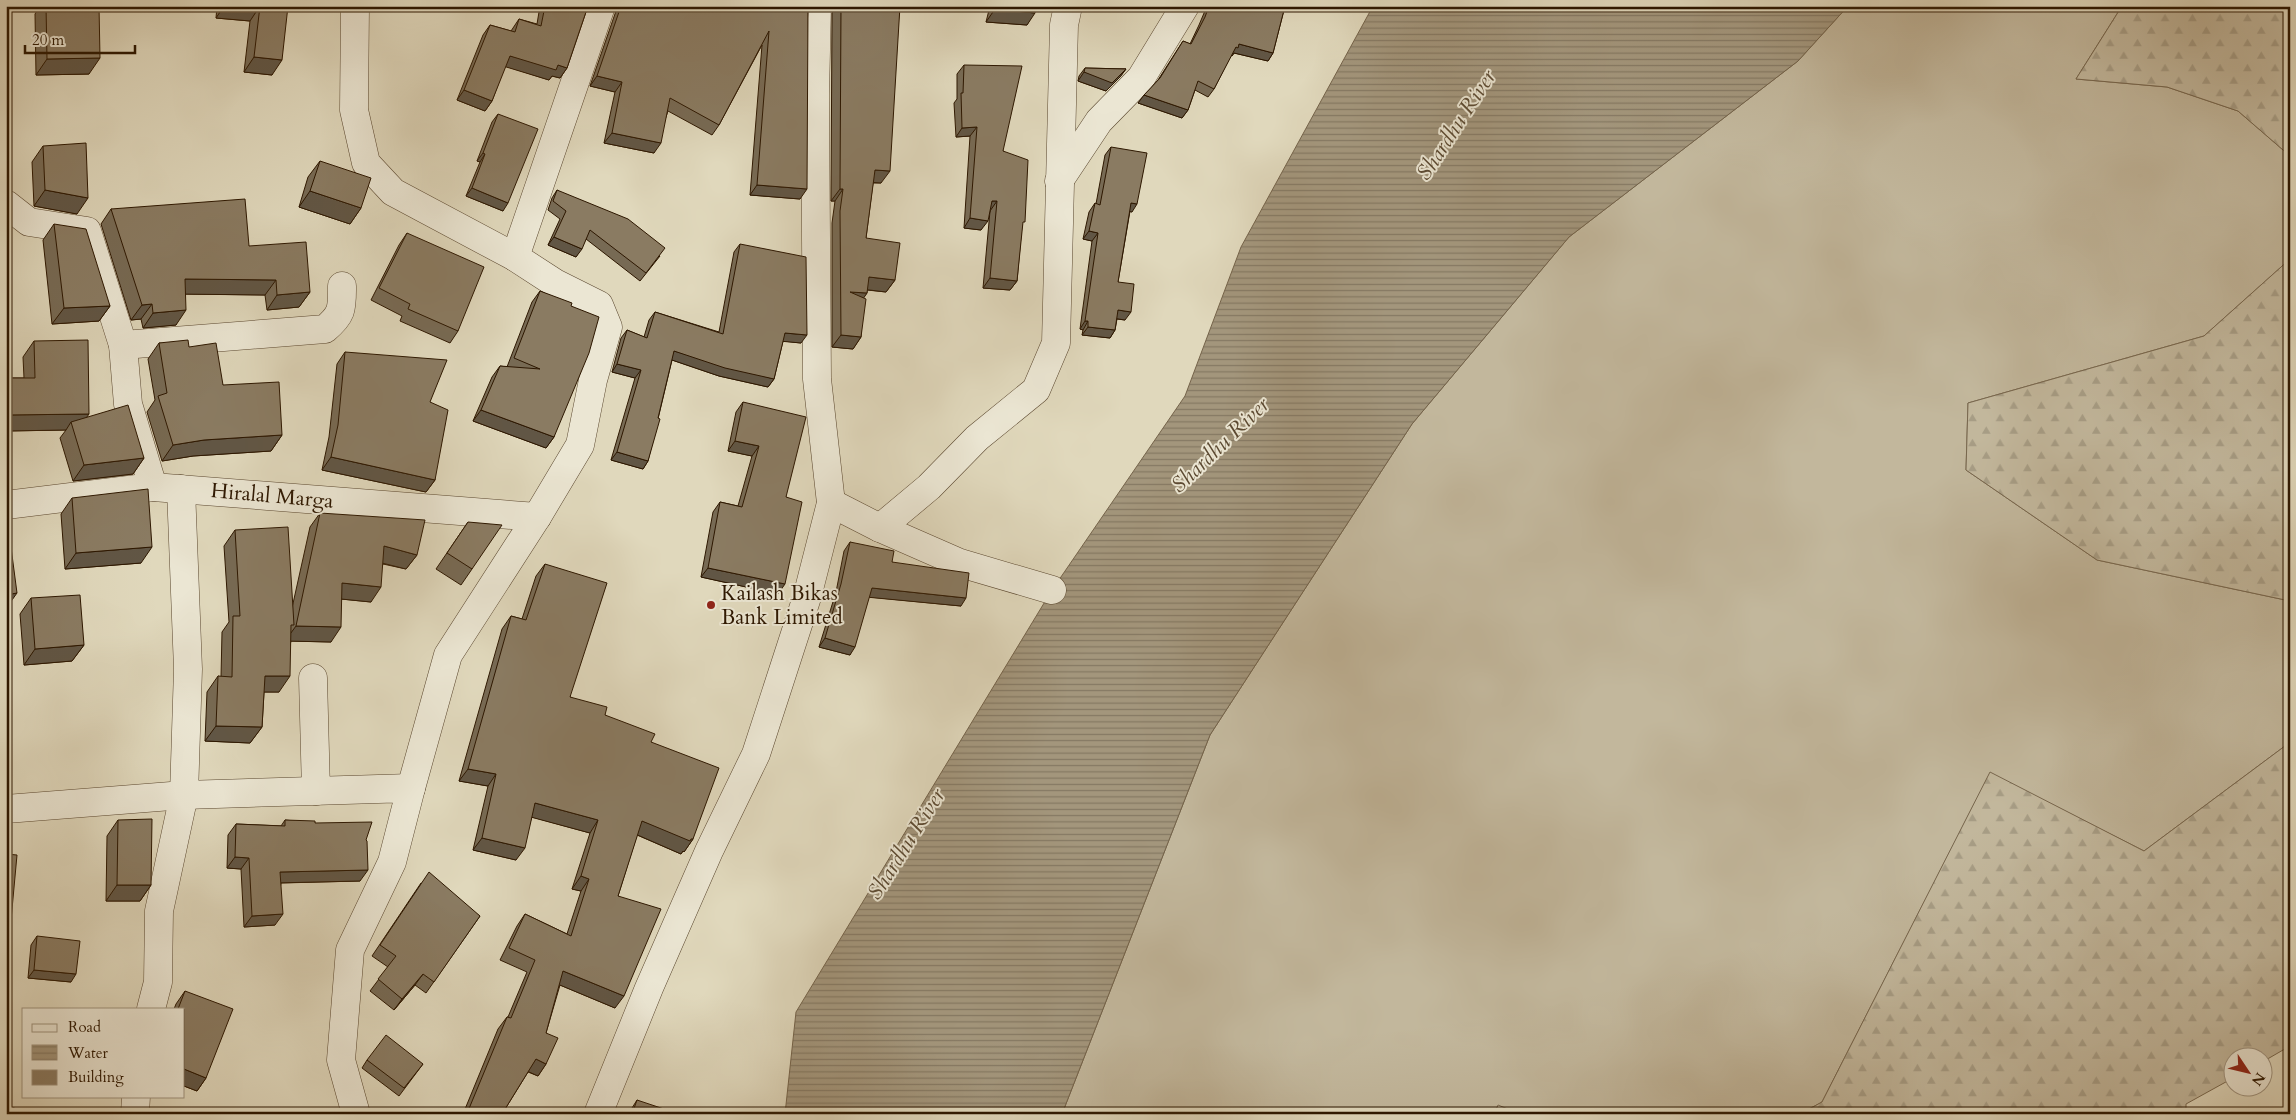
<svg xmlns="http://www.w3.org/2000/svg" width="2296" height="1120" font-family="Cardo,serif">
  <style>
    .grass { fill: #c2b79c; stroke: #78674e }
    .forest { fill: url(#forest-firs); stroke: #78674e }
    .water { fill: url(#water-rules); stroke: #74634a }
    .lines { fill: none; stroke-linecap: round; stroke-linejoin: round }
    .street-casing { stroke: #5a472f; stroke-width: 29 }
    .street { stroke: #ebe6d3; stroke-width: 28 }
    .wall { fill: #776a54; stroke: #2d1700 }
    .shaded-wall { fill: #615645; stroke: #2d1700 }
    .building { fill: #8a7b62; stroke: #2d1700 }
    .poi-dot { fill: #8f2418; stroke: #ebe6d3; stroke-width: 2 }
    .labels { text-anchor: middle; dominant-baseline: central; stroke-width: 4; stroke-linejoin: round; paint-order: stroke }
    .street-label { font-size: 21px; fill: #2d1700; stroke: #ebe6d3 }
    .poi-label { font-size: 21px; fill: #2d1700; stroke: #ebe6d3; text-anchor: start }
    .water-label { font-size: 22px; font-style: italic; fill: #5c4a32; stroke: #ebe6d3 }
  </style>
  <defs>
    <pattern id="forest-firs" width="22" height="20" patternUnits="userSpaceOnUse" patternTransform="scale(1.25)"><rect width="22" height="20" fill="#c2b79c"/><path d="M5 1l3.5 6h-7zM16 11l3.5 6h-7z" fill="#a79d85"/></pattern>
    <pattern id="water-rules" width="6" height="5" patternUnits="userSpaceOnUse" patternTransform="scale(1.25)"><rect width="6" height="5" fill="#a3967c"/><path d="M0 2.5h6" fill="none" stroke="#857963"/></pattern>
  </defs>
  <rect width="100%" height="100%" fill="#e0d8bc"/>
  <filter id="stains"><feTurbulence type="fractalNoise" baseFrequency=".004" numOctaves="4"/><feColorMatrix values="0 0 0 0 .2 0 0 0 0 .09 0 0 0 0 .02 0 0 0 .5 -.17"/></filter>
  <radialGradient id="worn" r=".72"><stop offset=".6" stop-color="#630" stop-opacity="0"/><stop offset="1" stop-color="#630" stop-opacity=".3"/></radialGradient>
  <path class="grass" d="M 1848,6 L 2122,6 L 2076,79 L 2167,87 L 2238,111 L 2290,156 L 2290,259 L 2204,336 L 1968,403 L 1966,470 L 2097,560 L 2290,601 L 2289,743 L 2144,851 L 1990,773 L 1822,1102 L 1800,1114 L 1520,1114 L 1498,1105 L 1494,1114 L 1062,1114 L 1210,735 L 1412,424 L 1569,237 L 1798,61 Z"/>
  <g class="forest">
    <path d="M 2122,6 L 2290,6 L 2290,156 L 2238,111 L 2167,87 L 2076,79 Z"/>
    <path d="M 2290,259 L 2290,601 L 2097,560 L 1966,470 L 1968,403 L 2204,336 Z"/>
    <path d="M 2290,740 L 2290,1046 L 2264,1061 L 2264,1058 L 2234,1058 L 2233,1078 L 2186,1104 L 2186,1114 L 1800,1114 L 1822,1102 L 1990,772 L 2144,851 L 2289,743 Z"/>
  </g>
  <path class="water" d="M 1373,6 L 1848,6 L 1798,61 L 1569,237 L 1412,424 L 1210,735 L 1062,1114 L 785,1114 L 796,1012 L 1052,590 L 1185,396 L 1241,247 Z"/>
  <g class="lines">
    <g class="street-casing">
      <g id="street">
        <path d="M 355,6 L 354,110 L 366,163 L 393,192 L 515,257"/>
        <path d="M 1059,181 L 1099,121 L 1141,78 L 1185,6"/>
        <path d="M 6,204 L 29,222 L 87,231 L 123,345 L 128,404 L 153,487"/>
        <path d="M 123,345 L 325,329 C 343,314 342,308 342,286"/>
        <path d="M 831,503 L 880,528 L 960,563 L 1052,590"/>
        <path d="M 6,505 L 153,487 L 537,517"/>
        <path d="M 880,528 L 929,487 L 977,438 L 1036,390 L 1056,343 L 1064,25 L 1068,6"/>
        <path d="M 313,678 L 316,791"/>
        <path d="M 411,788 L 448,655 L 537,517 L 580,445 L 593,380 L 608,327 L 599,305 L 555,283 L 515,257 L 601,6"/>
        <path d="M 6,809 L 184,795 L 411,788 L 392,862 L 350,950 L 341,1060 L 356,1114"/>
        <path d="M 151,1009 L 158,982 L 159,911 L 184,795 L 188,669 L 181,489"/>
        <path d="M 135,1114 L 136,1096"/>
        <path d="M 598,1114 L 649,988 L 709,851 L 756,754 L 807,597 L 831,503 L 817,379 L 815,95 L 817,6"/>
      </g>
    </g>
    <use href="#street" class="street"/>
  </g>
  <g class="wall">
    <path d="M 40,6 L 99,6 L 89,74 L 36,75 L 35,14 Z"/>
    <path d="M 217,6 L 288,6 L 272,75 L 244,72 L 250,21 L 216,18 Z"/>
    <path d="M 540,6 L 588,6 L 567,68 L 560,78 L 552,76 L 549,80 L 505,66 L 492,101 L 485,111 L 457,100 L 483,35 L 490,25 L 511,31 L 519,19 L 537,24 Z"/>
    <path d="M 616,6 L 808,6 L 800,199 L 750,195 L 762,45 L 719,125 L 712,135 L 668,111 L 654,153 L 604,143 L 615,92 L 590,86 L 616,11 Z"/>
    <path d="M 837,6 L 900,6 L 881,183 L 873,183 L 866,238 L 895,280 L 886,292 L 867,290 L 867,293 L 863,298 L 861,337 L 853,349 L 832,347 L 832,223 L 835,201 L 831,201 L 832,13 Z"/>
    <path d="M 990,6 L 1037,6 L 1027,25 L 986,22 Z"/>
    <path d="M 1207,6 L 1285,6 L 1273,53 L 1268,61 L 1234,53 L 1232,56 L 1231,55 L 1214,89 L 1208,97 L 1195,90 L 1188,110 L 1182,118 L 1138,103 L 1158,80 L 1183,41 L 1190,44 L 1199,25 Z"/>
    <path d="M 964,65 L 1003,151 L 1022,225 L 1017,281 L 1010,290 L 983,288 L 990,211 L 981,230 L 964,228 L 970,136 L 956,137 L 954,103 L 957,99 L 957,74 Z"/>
    <path d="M 1085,68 L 1126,69 L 1120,77 L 1106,91 L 1078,81 L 1079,76 Z"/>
    <path d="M 498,114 L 503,211 L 466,196 L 480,162 L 477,161 L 492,122 Z"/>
    <path d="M 43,146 L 77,214 L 34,206 L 32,162 Z"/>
    <path d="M 1111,147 L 1132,212 L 1130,211 L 1118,282 L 1125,320 L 1117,319 L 1115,330 L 1110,338 L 1082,335 L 1083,330 L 1080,329 L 1092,241 L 1083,239 L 1089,212 L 1095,203 L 1096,204 L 1105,155 Z"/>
    <path d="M 320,161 L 361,208 L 350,224 L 299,207 L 308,177 Z"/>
    <path d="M 557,190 L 660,256 L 640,281 L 586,239 L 576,257 L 548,245 L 560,219 L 548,210 L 552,198 Z"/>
    <path d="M 111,209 L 249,246 L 310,292 L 299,307 L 267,310 L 265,295 L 185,294 L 176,325 L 143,328 L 141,319 L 131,320 L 101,224 Z"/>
    <path d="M 54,224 L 110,306 L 99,321 L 52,324 L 43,240 Z"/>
    <path d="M 407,233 L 458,331 L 450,343 L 400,321 L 402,316 L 371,300 L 399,245 Z"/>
    <path d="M 740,244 L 801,343 L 783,341 L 774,379 L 768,387 L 719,376 L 672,360 L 648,461 L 643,469 L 611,460 L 635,378 L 612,372 L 621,338 L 627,330 L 644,337 L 649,320 L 655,312 L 719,332 L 734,252 Z"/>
    <path d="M 540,291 L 571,306 L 554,437 L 546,448 L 473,421 L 492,377 L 500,366 L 507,367 L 532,302 Z"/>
    <path d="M 34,341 L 87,418 L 144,458 L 133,474 L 73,481 L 60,438 L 66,430 L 6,431 L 6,378 L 24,378 L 23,357 Z"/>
    <path d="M 159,343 L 189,347 L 223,385 L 282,435 L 271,451 L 193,456 L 162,461 L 147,412 L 155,400 L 148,359 Z"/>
    <path d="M 345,352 L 430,402 L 435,480 L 426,492 L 322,470 L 329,437 L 337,364 Z"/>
    <path d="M 743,402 L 786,497 L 778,594 L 701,577 L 713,512 L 720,502 L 738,506 L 752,456 L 728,451 L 736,412 Z"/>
    <path d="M 72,498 L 141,563 L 65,569 L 61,514 Z"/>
    <path d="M 320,513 L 417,555 L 406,569 L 383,564 L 371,602 L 341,599 L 331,642 L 291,641 L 279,692 L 264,692 L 262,727 L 250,743 L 205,741 L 207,692 L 218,676 L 221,677 L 222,632 L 229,622 L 224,546 L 235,530 L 292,608 L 310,527 Z"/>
    <path d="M 468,522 L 472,569 L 461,585 L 436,569 Z"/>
    <path d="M 850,542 L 892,562 L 961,606 L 869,597 L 850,655 L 819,647 L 836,592 L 844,551 Z"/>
    <path d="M 545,564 L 570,697 L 605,715 L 651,742 L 693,839 L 684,852 L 683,851 L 681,854 L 637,835 L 618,896 L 615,1008 L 560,985 L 546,1033 L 546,1064 L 538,1076 L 528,1072 L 502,1114 L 463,1114 L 498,1029 L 507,1017 L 508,1017 L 527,972 L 500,960 L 517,926 L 525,914 L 567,934 L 581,891 L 572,889 L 590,833 L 532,817 L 516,860 L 473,850 L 488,786 L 459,781 L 502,629 L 511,616 L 522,619 L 536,576 Z"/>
    <path d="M 31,598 L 84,645 L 72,661 L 24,665 L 20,614 Z"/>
    <path d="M 118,820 L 151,885 L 140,901 L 106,901 L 107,836 Z"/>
    <path d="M 285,820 L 315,823 L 366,840 L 360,881 L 281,883 L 275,925 L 244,927 L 241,869 L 227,868 L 228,835 L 236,824 L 281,826 Z"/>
    <path d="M 421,883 L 480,916 L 426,993 L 415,985 L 394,1010 L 370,991 L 388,967 L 372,956 Z"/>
    <path d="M 37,936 L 71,982 L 28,978 L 31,945 Z"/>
    <path d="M 185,991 L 206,1078 L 197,1091 L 184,1086 L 184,1009 L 174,1009 L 176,1004 Z"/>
    <path d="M 367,1060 L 423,1064 L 399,1096 L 362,1068 Z"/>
    <path d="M 637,1100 L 662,1114 L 630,1114 L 632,1108 Z"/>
  </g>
  <g class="shaded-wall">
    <path d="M 224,6 L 260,6 L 250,21 L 216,18 Z"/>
    <path d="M 995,9 L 1035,13 L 1027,25 L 986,22 Z"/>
    <path d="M 1239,44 L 1273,53 L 1268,61 L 1234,53 L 1232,56 L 1230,55 L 1236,47 Z"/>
    <path d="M 510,56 L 558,65 L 567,68 L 560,78 L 552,76 L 549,80 L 503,66 Z"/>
    <path d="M 254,57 L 282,60 L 272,75 L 244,72 Z"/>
    <path d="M 100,58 L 89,74 L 36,75 L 47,59 Z"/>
    <path d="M 1126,69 L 1120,77 L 1106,91 L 1078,81 L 1084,72 Z"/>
    <path d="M 597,76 L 622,82 L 615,92 L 590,86 Z"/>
    <path d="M 464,90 L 492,101 L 485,111 L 457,100 Z"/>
    <path d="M 1144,95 L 1188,110 L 1182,118 L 1138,103 Z"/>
    <path d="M 977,127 L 970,136 L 956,137 L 962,128 Z"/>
    <path d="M 612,133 L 661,143 L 654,153 L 604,143 Z"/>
    <path d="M 483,153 L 485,154 L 480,162 L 477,161 Z"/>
    <path d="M 875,170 L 890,171 L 881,183 L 866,182 Z"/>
    <path d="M 757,185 L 807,189 L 800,199 L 750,195 Z"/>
    <path d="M 472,188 L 508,203 L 503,211 L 466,196 Z"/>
    <path d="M 840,189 L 843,189 L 835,201 L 831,201 Z"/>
    <path d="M 45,190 L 88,198 L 77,214 L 34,206 Z"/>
    <path d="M 310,191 L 361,208 L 350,224 L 299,207 Z"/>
    <path d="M 992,201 L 997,201 L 990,211 L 985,211 Z"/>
    <path d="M 1131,203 L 1137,204 L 1132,212 L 1125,211 Z"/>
    <path d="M 970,218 L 988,221 L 981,230 L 964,228 Z"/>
    <path d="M 1089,231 L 1098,233 L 1092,241 L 1083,239 Z"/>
    <path d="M 554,237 L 582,249 L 576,257 L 548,245 Z"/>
    <path d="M 869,277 L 895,280 L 886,292 L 861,289 Z"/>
    <path d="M 990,278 L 1017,281 L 1010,290 L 983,288 Z"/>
    <path d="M 185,279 L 276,280 L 265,295 L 174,294 Z"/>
    <path d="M 310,292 L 299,307 L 267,310 L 277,295 Z"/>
    <path d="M 850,292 L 867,293 L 859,305 Z"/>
    <path d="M 152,304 L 141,319 L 131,320 L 142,305 Z"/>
    <path d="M 110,306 L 99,321 L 52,324 L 64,308 Z"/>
    <path d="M 186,310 L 176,325 L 143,328 L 153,313 Z"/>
    <path d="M 1118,310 L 1131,312 L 1125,320 L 1112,318 Z"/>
    <path d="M 1085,321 L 1088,321 L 1083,330 L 1080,329 Z"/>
    <path d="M 1088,327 L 1115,330 L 1110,338 L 1082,335 Z"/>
    <path d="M 785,333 L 807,335 L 801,343 L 779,341 Z"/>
    <path d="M 841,335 L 861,337 L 853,349 L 832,347 Z"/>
    <path d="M 674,351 L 774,379 L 768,387 L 719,376 L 669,359 Z"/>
    <path d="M 617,364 L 641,370 L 635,378 L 612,372 Z"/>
    <path d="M 481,410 L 554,437 L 546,448 L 473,421 Z"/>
    <path d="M 89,414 L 78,430 L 71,422 L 66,430 L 6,431 L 6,415 Z"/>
    <path d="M 282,435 L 271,451 L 193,456 L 162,461 L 173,445 L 204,440 Z"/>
    <path d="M 735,441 L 759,446 L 752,456 L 728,451 Z"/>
    <path d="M 617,452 L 648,461 L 643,469 L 611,460 Z"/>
    <path d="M 331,457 L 435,480 L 426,492 L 322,470 Z"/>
    <path d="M 144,458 L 133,474 L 73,481 L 84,465 Z"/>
    <path d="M 384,546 L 417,555 L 406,569 L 374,561 Z"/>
    <path d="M 152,547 L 141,563 L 65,569 L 76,553 Z"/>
    <path d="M 708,568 L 785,584 L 778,594 L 701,577 Z"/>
    <path d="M 342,583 L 381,587 L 371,602 L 331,598 Z"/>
    <path d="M 872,588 L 966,598 L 961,606 L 866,597 Z"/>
    <path d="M 17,593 L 7,607 L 6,607 L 6,595 Z"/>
    <path d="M 296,626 L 341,627 L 331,642 L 285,641 Z"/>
    <path d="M 825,638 L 855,647 L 850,655 L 819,647 Z"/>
    <path d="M 84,645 L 72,661 L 24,665 L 35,649 Z"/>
    <path d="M 265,676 L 290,676 L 279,692 L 254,692 Z"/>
    <path d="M 216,726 L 262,727 L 250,743 L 205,741 Z"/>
    <path d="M 468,769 L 496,774 L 488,786 L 459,781 Z"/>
    <path d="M 535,803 L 598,820 L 590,833 L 527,816 Z"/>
    <path d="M 642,821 L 693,839 L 684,852 L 683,851 L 681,854 L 633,833 Z"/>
    <path d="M 482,838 L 525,848 L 516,860 L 473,850 Z"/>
    <path d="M 235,857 L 249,858 L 241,869 L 227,868 Z"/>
    <path d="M 368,870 L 360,881 L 273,883 L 280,872 Z"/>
    <path d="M 581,876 L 589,879 L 581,891 L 572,889 Z"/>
    <path d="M 117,885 L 151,885 L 140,901 L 106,901 Z"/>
    <path d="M 283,914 L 275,925 L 244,927 L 252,916 Z"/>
    <path d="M 34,970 L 76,974 L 71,982 L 28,978 Z"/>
    <path d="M 563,971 L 624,996 L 615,1008 L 555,983 Z"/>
    <path d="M 423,974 L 415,985 L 394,1010 L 402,999 Z"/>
    <path d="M 536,1059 L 546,1064 L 538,1076 L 527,1071 Z"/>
    <path d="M 184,1069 L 206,1078 L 197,1091 L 184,1086 Z"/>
  </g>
  <g class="building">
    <path d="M 46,6 L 99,6 L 100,58 L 47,59 Z"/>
    <path d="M 260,6 L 288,6 L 282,60 L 254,57 Z"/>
    <path d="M 545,6 L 588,6 L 567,68 L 558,65 L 556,70 L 510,56 L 492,101 L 464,90 L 490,25 L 515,32 L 519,19 L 541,26 Z"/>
    <path d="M 621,6 L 808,6 L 807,189 L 757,185 L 769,31 L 719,125 L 670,98 L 661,143 L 612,133 L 622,82 L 597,76 Z"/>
    <path d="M 841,6 L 900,6 L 890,171 L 875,170 L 866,238 L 900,243 L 895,280 L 869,277 L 867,293 L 850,292 L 866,299 L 861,337 L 841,335 L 840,211 L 843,189 L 840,189 Z"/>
    <path d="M 996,6 L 1037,6 L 1035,13 L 995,9 Z"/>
    <path d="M 1209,6 L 1285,6 L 1273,53 L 1239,44 L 1238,48 L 1236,47 L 1214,89 L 1198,81 L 1188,110 L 1144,95 L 1160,78 L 1183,41 L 1191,44 L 1205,17 Z"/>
    <path d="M 964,65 L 1022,66 L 1003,151 L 1028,160 L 1025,222 L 1023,222 L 1017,281 L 990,278 L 997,201 L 992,201 L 988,221 L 970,218 L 977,127 L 962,128 L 961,93 L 963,93 Z"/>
    <path d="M 1085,68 L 1126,69 L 1112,83 L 1084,72 Z"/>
    <path d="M 498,114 L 538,129 L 508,203 L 472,188 L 485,154 L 483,153 Z"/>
    <path d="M 86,143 L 88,198 L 45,190 L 43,146 Z"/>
    <path d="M 1111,147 L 1147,153 L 1137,204 L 1131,203 L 1118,282 L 1134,284 L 1131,312 L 1118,310 L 1115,330 L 1088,327 L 1088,321 L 1085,321 L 1098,233 L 1089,231 L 1095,203 L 1100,205 Z"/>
    <path d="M 320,161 L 371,178 L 361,208 L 310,191 Z"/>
    <path d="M 557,190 L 628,219 L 665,248 L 646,273 L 590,230 L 582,249 L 554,237 L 566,211 L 553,201 Z"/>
    <path d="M 245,199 L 249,246 L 306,242 L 310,292 L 277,295 L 276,280 L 185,279 L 186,310 L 153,313 L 152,304 L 142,305 L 111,209 Z"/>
    <path d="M 54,224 L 86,229 L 110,306 L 64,308 Z"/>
    <path d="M 407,233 L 484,267 L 458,331 L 408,309 L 410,304 L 379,288 Z"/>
    <path d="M 740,244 L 806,257 L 807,335 L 785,333 L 774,379 L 725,368 L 674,351 L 658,418 L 660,419 L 648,461 L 617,452 L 641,370 L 617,364 L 627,330 L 647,338 L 655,312 L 723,334 Z"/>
    <path d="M 540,291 L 572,303 L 571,306 L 599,317 L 589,353 L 554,437 L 481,410 L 500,366 L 540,369 L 514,358 Z"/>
    <path d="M 88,340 L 89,414 L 6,415 L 6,378 L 35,378 L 34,341 Z"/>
    <path d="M 188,340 L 189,347 L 216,343 L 223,385 L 279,382 L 282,435 L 204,440 L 173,445 L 158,396 L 167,393 L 159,343 Z"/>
    <path d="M 345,352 L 447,360 L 430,402 L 448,410 L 435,480 L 331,457 L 338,425 Z"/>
    <path d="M 743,402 L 806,417 L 786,497 L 802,502 L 785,584 L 708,568 L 720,502 L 742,507 L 759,446 L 735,441 Z"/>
    <path d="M 128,405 L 144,458 L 84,465 L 71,422 Z"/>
    <path d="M 148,489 L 152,547 L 76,553 L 72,498 Z"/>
    <path d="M 320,513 L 425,520 L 417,555 L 384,546 L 381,587 L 342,583 L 341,627 L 296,626 Z"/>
    <path d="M 6,517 L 7,517 L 17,593 L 6,595 Z"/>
    <path d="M 468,522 L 502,525 L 472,569 L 447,553 Z"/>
    <path d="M 288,527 L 294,625 L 291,625 L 290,676 L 265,676 L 262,727 L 216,726 L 218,676 L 232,677 L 233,616 L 240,616 L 235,530 Z"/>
    <path d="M 850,542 L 894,551 L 892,562 L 969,573 L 966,598 L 872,588 L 855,647 L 825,638 L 841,584 Z"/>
    <path d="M 545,564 L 607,583 L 570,697 L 607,707 L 605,715 L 655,734 L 651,742 L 719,768 L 693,839 L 691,839 L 690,841 L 642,821 L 618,896 L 661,909 L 624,996 L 563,971 L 546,1033 L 558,1038 L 546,1064 L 536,1059 L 502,1114 L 472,1114 L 468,1111 L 507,1017 L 511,1018 L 535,960 L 509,948 L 525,914 L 571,936 L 589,879 L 581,876 L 598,820 L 535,803 L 525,848 L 482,838 L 496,774 L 468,769 L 511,616 L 526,620 Z"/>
    <path d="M 80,595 L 84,645 L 35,649 L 31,598 Z"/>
    <path d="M 152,819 L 151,885 L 117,885 L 118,820 Z"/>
    <path d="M 285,820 L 315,821 L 315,823 L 372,822 L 366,840 L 367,841 L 368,870 L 280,872 L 283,914 L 252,916 L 249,858 L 235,857 L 236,824 L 285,826 Z"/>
    <path d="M 6,854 L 17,855 L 10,931 L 6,931 Z"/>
    <path d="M 429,872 L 480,916 L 434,982 L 423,974 L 402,999 L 378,979 L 396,956 L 380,945 Z"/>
    <path d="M 37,936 L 80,941 L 76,974 L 34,970 Z"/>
    <path d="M 185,991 L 233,1009 L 206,1078 L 184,1069 L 184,1009 L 178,1009 Z"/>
    <path d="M 386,1035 L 423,1064 L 404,1088 L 367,1060 Z"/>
    <path d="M 637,1100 L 664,1109 L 662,1114 L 632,1114 Z"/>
    <rect x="6" y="1108" width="8" height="6"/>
  </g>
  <circle class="poi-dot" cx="711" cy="605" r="5"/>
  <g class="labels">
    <g class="street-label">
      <text transform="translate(272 496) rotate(5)">Hiralal Marga</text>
    </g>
    <g class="poi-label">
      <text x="721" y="593">Kailash Bikas<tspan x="721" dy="24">Bank Limited</tspan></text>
    </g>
    <g class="water-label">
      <text transform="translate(1456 125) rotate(-57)">Shardhu River</text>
      <text transform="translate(1220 445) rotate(-44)">Shardhu River</text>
      <text transform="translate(906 844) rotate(-58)">Shardhu River</text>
    </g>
  </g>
  <rect width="2296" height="1120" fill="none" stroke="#e0d8bc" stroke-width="25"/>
  <rect x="8" y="8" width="2281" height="1105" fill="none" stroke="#2d1700" stroke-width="2.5"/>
  <rect x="12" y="12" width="2271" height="1095" fill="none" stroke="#2d1700"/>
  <rect x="22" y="1008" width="162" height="90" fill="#ebe6d3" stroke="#9f937f"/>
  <rect x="32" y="1024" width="25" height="8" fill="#ebe6d3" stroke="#9f937f"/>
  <text x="68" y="1032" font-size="15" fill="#2d1700">Road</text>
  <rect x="32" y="1045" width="25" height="15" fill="url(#water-rules)" stroke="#9f937f"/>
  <text x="68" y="1058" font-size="15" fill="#2d1700">Water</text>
  <rect x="32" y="1070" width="25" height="15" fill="#8a7b62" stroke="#9f937f"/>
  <text x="68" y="1082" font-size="15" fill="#2d1700">Building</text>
  <g transform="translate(2248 1072) rotate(125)"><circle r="24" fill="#ebe6d3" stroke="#9f937f"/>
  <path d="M0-4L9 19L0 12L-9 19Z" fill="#8f2418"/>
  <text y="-8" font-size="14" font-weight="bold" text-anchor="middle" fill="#2d1700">N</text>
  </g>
  <path d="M25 45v8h110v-8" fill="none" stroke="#2d1700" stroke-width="2.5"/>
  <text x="32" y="45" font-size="15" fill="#2d1700" stroke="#ebe6d3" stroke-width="4" paint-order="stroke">20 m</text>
  <rect width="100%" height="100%" filter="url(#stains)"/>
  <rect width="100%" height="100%" fill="url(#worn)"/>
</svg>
